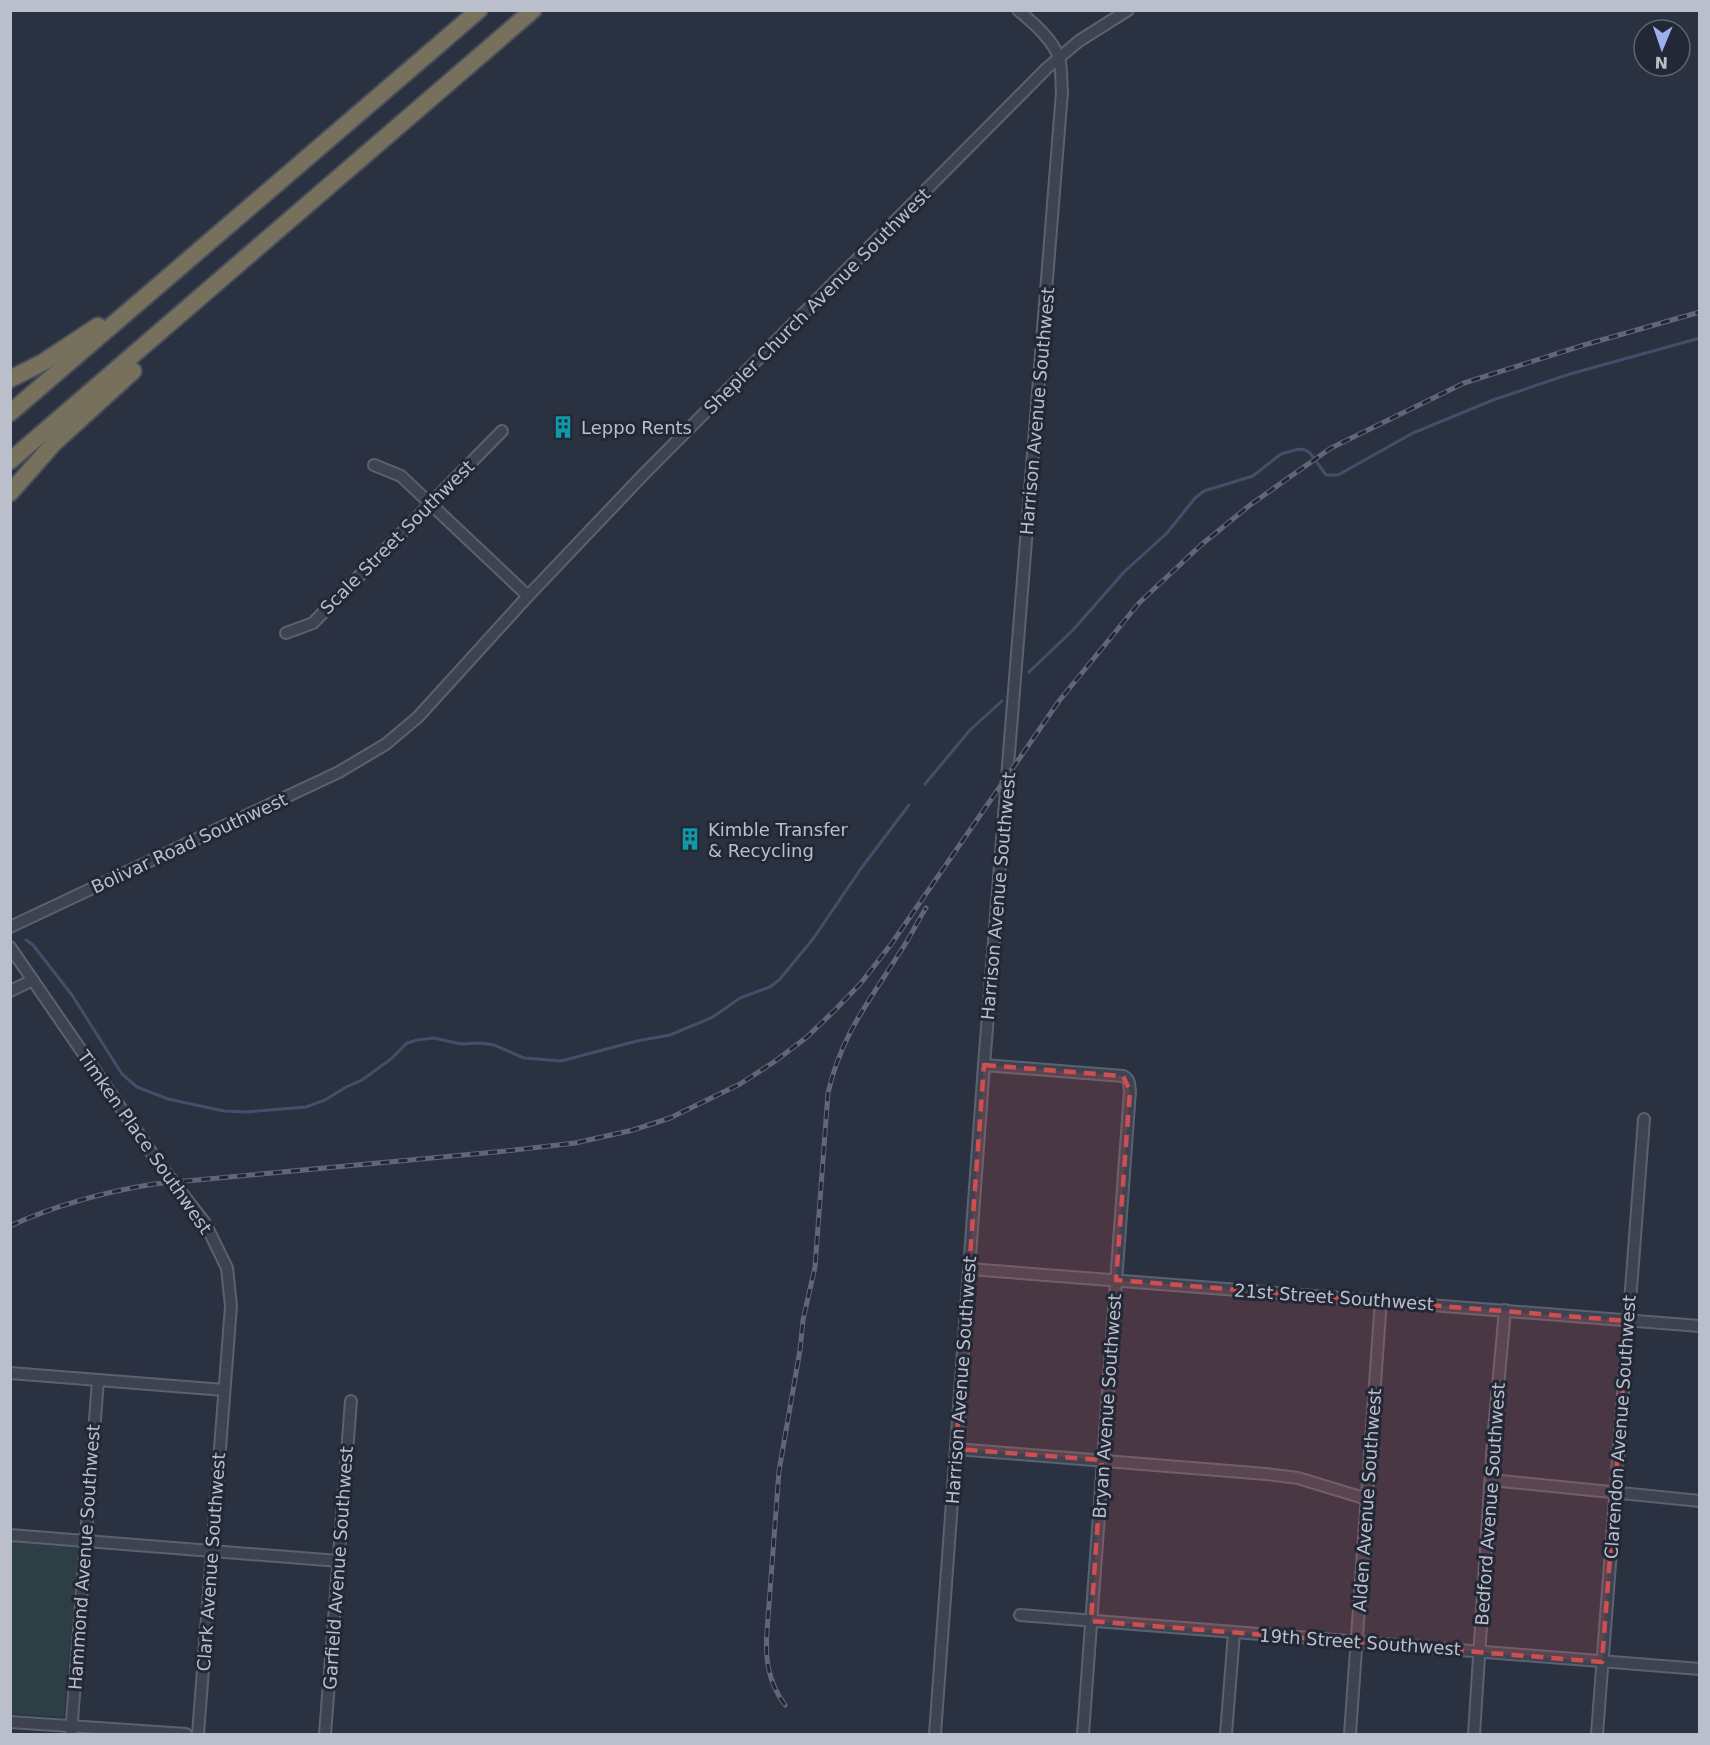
<svg xmlns="http://www.w3.org/2000/svg" width="1710" height="1745" font-family="'DejaVu Sans',sans-serif">
  <style>
    .green { fill: #2d3f44 }
    .lines { fill: none; stroke-linecap: round; stroke-linejoin: round }
    .stream { stroke: #434e6a; stroke-width: 3 }
    .minor-casing { stroke: #5c616f; stroke-width: 14 }
    .highway-casing { stroke: #494e5c; stroke-width: 20 }
    .minor { stroke: #3e4351; stroke-width: 10 }
    .highway { stroke: #77705c; stroke-width: 16 }
    .rail-casing { stroke: #616778; stroke-width: 5 }
    .rail { stroke: #232837; stroke-width: 3; stroke-dasharray: 9; stroke-linecap: butt }
    .marked { fill: #cf4e51; fill-opacity: 0.2; stroke: #cf4e51; stroke-width: 4.5; stroke-dasharray: 12 8; stroke-linejoin: round }
    .labels { text-anchor: middle; dominant-baseline: central; stroke-width: 6; stroke-linejoin: round; paint-order: stroke }
    .street-label { font-size: 18px; fill: #bbbfcb; stroke: #232837 }
    .poi-label { font-size: 18px; fill: #bbbfcb; stroke: #232837; text-anchor: start }
  </style>
  <rect width="100%" height="100%" fill="#2a3141"/>
  <path class="green" d="M 10,1542 L 78,1547 L 64,1717 L 11,1714 Z"/>
  <g class="lines">
    <g class="stream">
      <path d="M 1029,672 L 1073,630 L 1124,572 L 1167,533 L 1195,498 L 1204,491 L 1253,476 L 1281,454 L 1299,449 L 1305,450 L 1310,453 L 1326,475 L 1338,475 L 1413,433 L 1493,400 L 1570,374 L 1700,338"/>
      <path d="M 925,784 L 970,730 L 1002,701"/>
      <path d="M 26,940 L 33,945 L 72,995 L 122,1074 L 137,1087 L 168,1099 L 224,1111 L 246,1112 L 306,1107 L 325,1100 L 346,1087 L 362,1080 L 391,1059 L 407,1043 L 417,1040 L 434,1038 L 461,1044 L 480,1043 L 494,1045 L 524,1058 L 561,1061 L 637,1041 L 670,1035 L 713,1017 L 740,998 L 770,987 L 780,979 L 813,939 L 862,867 L 909,805"/>
    </g>
    <g class="minor-casing">
      <g id="minor">
        <path d="M 374,465 L 401,476 L 528,596"/>
        <path d="M 286,633 L 313,623 L 502,431"/>
        <path d="M 10,927 L 339,772 L 386,744 L 418,717 L 528,596 L 643,475 L 1047,68 L 1079,41 L 1128,10"/>
        <path d="M 10,947 L 160,1165 L 205,1223 L 227,1268 L 231,1306 L 198,1734"/>
        <path d="M 10,991 L 33,980"/>
        <path d="M 984,1065 L 1123,1076 C 1130,1079 1129,1084 1130,1091 L 1083,1734"/>
        <path d="M 969,1269 L 1700,1326"/>
        <path d="M 10,1373 L 224,1390"/>
        <path d="M 956,1449 L 1266,1474 L 1298,1478 L 1367,1499"/>
        <path d="M 1491,1480 L 1700,1501"/>
        <path d="M 10,1535 L 339,1561"/>
        <path d="M 1020,1615 L 1700,1669"/>
        <path d="M 10,1722 L 186,1734"/>
        <path d="M 71,1734 L 98,1380"/>
        <path d="M 325,1734 L 351,1401"/>
        <path d="M 935,1734 L 984,1065 L 1062,92 C 1061,81 1062,68 1059,58 C 1053,39 1032,22 1018,10"/>
        <path d="M 1226,1734 L 1234,1633"/>
        <path d="M 1350,1734 L 1381,1300"/>
        <path d="M 1474,1734 L 1493,1441 L 1505,1310"/>
        <path d="M 1597,1734 L 1644,1119"/>
      </g>
    </g>
    <g class="highway-casing">
      <g id="highway">
        <path d="M 10,379 L 42,363 L 98,326"/>
        <path d="M 10,413 L 479,10"/>
        <path d="M 10,461 L 533,10"/>
        <path d="M 10,493 L 55,442 L 133,371"/>
      </g>
    </g>
    <use href="#minor" class="minor"/>
    <use href="#highway" class="highway"/>
    <g class="rail-casing">
      <g id="rail">
        <path d="M 10,1226 C 56,1205 104,1192 154,1184 L 506,1151 L 575,1143 L 633,1130 L 670,1118 L 740,1084 L 774,1062 L 807,1037 L 836,1009 L 861,983 L 892,943 L 1059,701 L 1139,603 L 1201,545 L 1250,505 L 1331,448 L 1464,383 L 1584,345 L 1700,312"/>
        <path d="M 785,1705 C 768,1682 765,1659 767,1631 L 779,1471 L 800,1350 L 803,1320 L 815,1267 L 828,1093 C 842,1033 869,1002 900,952 C 910,938 917,922 926,908"/>
      </g>
    </g>
    <use href="#rail" class="rail"/>
  </g>
  <path class="marked" d="M 984,1065 L 1123,1076 L 1130,1091 L 1116,1280 L 1628,1321 L 1602,1662 L 1091,1621 L 1102,1460 L 956,1449 Z"/>
  <defs>
    <g id="building-bare" transform="scale(1.8)"><path d="M-4-6H4V6H1V3H-1V6H-4ZM-2.5-4.3h1.7v1.8h-1.7ZM.8-4.3h1.7v1.8H.8ZM-2.5-1h1.7V.8h-1.7ZM.8-1h1.7V.8H.8Z" fill="#0f9aa8" stroke="#232837" stroke-width="2.5" paint-order="stroke"/></g>
  </defs>
  <g fill-rule="evenodd">
    <use href="#building-bare" x="563" y="427"/>
    <use href="#building-bare" x="690" y="839"/>
  </g>
  <g class="labels">
    <g class="street-label">
      <text transform="translate(817 301) rotate(-45)">Shepler Church Avenue Southwest</text>
      <text transform="translate(1037 411) rotate(-85)">Harrison Avenue Southwest</text>
      <text transform="translate(397 537) rotate(-45)">Scale Street Southwest</text>
      <text transform="translate(189 843) rotate(-25)">Bolivar Road Southwest</text>
      <text transform="translate(998 896) rotate(-85)">Harrison Avenue Southwest</text>
      <text transform="translate(145 1142) rotate(55)">Timken Place Southwest</text>
      <text transform="translate(1334 1297) rotate(4)">21st Street Southwest</text>
      <text transform="translate(961 1380) rotate(-86)">Harrison Avenue Southwest</text>
      <text transform="translate(1107 1406) rotate(-86)">Bryan Avenue Southwest</text>
      <text transform="translate(1620 1427) rotate(-86)">Clarendon Avenue Southwest</text>
      <text transform="translate(1367 1500) rotate(-86)">Alden Avenue Southwest</text>
      <text transform="translate(1490 1504) rotate(-86)">Bedford Avenue Southwest</text>
      <text transform="translate(84 1557) rotate(-86)">Hammond Avenue Southwest</text>
      <text transform="translate(211 1562) rotate(-86)">Clark Avenue Southwest</text>
      <text transform="translate(338 1568) rotate(-86)">Garfield Avenue Southwest</text>
      <text transform="translate(1360 1642) rotate(4)">19th Street Southwest</text>
    </g>
    <g class="poi-label">
      <text x="581" y="427">Leppo Rents</text>
      <text x="708" y="829">Kimble Transfer<tspan x="708" dy="21">&amp; Recycling</tspan></text>
    </g>
  </g>
  <rect width="1710" height="1745" fill="none" stroke="#bbbfcb" stroke-width="24"/>
  <g transform="translate(1662 48) rotate(182)"><circle r="28" fill="#232837" stroke="#606472" stroke-width="1.5"/>
  <path d="M0-4.5L10 22L0 15L-10 22Z" fill="#9cb0ef"/>
  <text y="-9" font-size="16" font-weight="bold" text-anchor="middle" fill="#bbbfcb">N</text>
  </g>
</svg>
